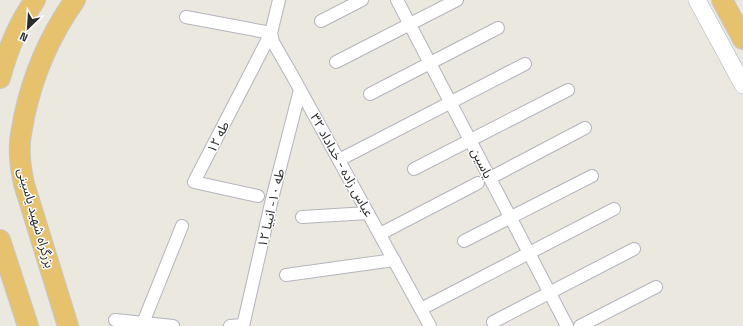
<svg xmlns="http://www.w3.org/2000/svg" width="743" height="326" font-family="'Space Grotesk','Noto Sans Arabic',sans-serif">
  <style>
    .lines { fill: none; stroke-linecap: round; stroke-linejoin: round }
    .minor-casing { stroke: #b3b4bd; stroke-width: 14 }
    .secondary-casing { stroke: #b3b4bd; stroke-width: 18 }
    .trunk-casing { stroke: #c8c8c8; stroke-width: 22 }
    .minor { stroke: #fff; stroke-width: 12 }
    .secondary { stroke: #fff; stroke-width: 17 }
    .trunk { stroke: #e6c26e; stroke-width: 20 }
    .labels { text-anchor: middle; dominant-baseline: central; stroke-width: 3; stroke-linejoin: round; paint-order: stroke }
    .street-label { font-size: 13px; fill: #2b2b2b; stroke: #fff }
  </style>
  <rect width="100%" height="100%" fill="#ebe8df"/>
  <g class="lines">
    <g class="minor-casing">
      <g id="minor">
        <path d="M 279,0 L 271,33 L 273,42 L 292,75 L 430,326"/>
        <path d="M 397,0 L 567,326"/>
        <path d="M 186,17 L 271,33 L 194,182 L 258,196"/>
        <path d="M 321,21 L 362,0"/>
        <path d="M 336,62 L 457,0"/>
        <path d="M 370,94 L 498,28"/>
        <path d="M 339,160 L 525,64"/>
        <path d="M 414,169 L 568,90"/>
        <path d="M 490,178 L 585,128"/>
        <path d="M 302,217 L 368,213"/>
        <path d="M 380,234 L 478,183"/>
        <path d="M 464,241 L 592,176"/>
        <path d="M 286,275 L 394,260"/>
        <path d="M 421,309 L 614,209"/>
        <path d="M 115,320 L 173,326"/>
        <path d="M 493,322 L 634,249"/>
        <path d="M 143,323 L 182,226"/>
        <path d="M 230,326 L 243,325"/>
        <path d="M 243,326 L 272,199 L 300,90"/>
        <path d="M 580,326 L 656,287"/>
      </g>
    </g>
    <g class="secondary-casing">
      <path id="secondary" d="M 697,0 L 743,85"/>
    </g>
    <g class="trunk-casing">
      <g id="trunk">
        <path d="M 722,0 L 743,39"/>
        <path d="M 0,78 C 7,51 19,23 35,0"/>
        <path d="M 0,240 L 28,326"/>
        <path d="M 68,326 L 24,184 C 21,171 19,158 20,144 C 20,135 23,126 24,117 C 33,75 50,35 75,0"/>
      </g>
    </g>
    <use href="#minor" class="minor"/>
    <use href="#secondary" class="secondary"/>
    <use href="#trunk" class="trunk"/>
  </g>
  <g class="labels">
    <g class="street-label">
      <text transform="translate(218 137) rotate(-63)">طه ۱۲</text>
      <text transform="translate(482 163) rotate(63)">یاسین</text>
      <text transform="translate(342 165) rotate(61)">عباس زاده - خداداد ۳۲</text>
      <text transform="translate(271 208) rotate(-77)">طه ۱۰- انبیا ۱۲</text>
      <text transform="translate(36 218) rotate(74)">بزرگراه شهید یاسینی</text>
    </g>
  </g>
  <g transform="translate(28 28) rotate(205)" stroke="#ffffff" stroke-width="3" paint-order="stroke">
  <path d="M0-3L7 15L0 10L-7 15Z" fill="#2b2b2b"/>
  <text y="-6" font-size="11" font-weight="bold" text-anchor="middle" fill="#2b2b2b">N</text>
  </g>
</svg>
